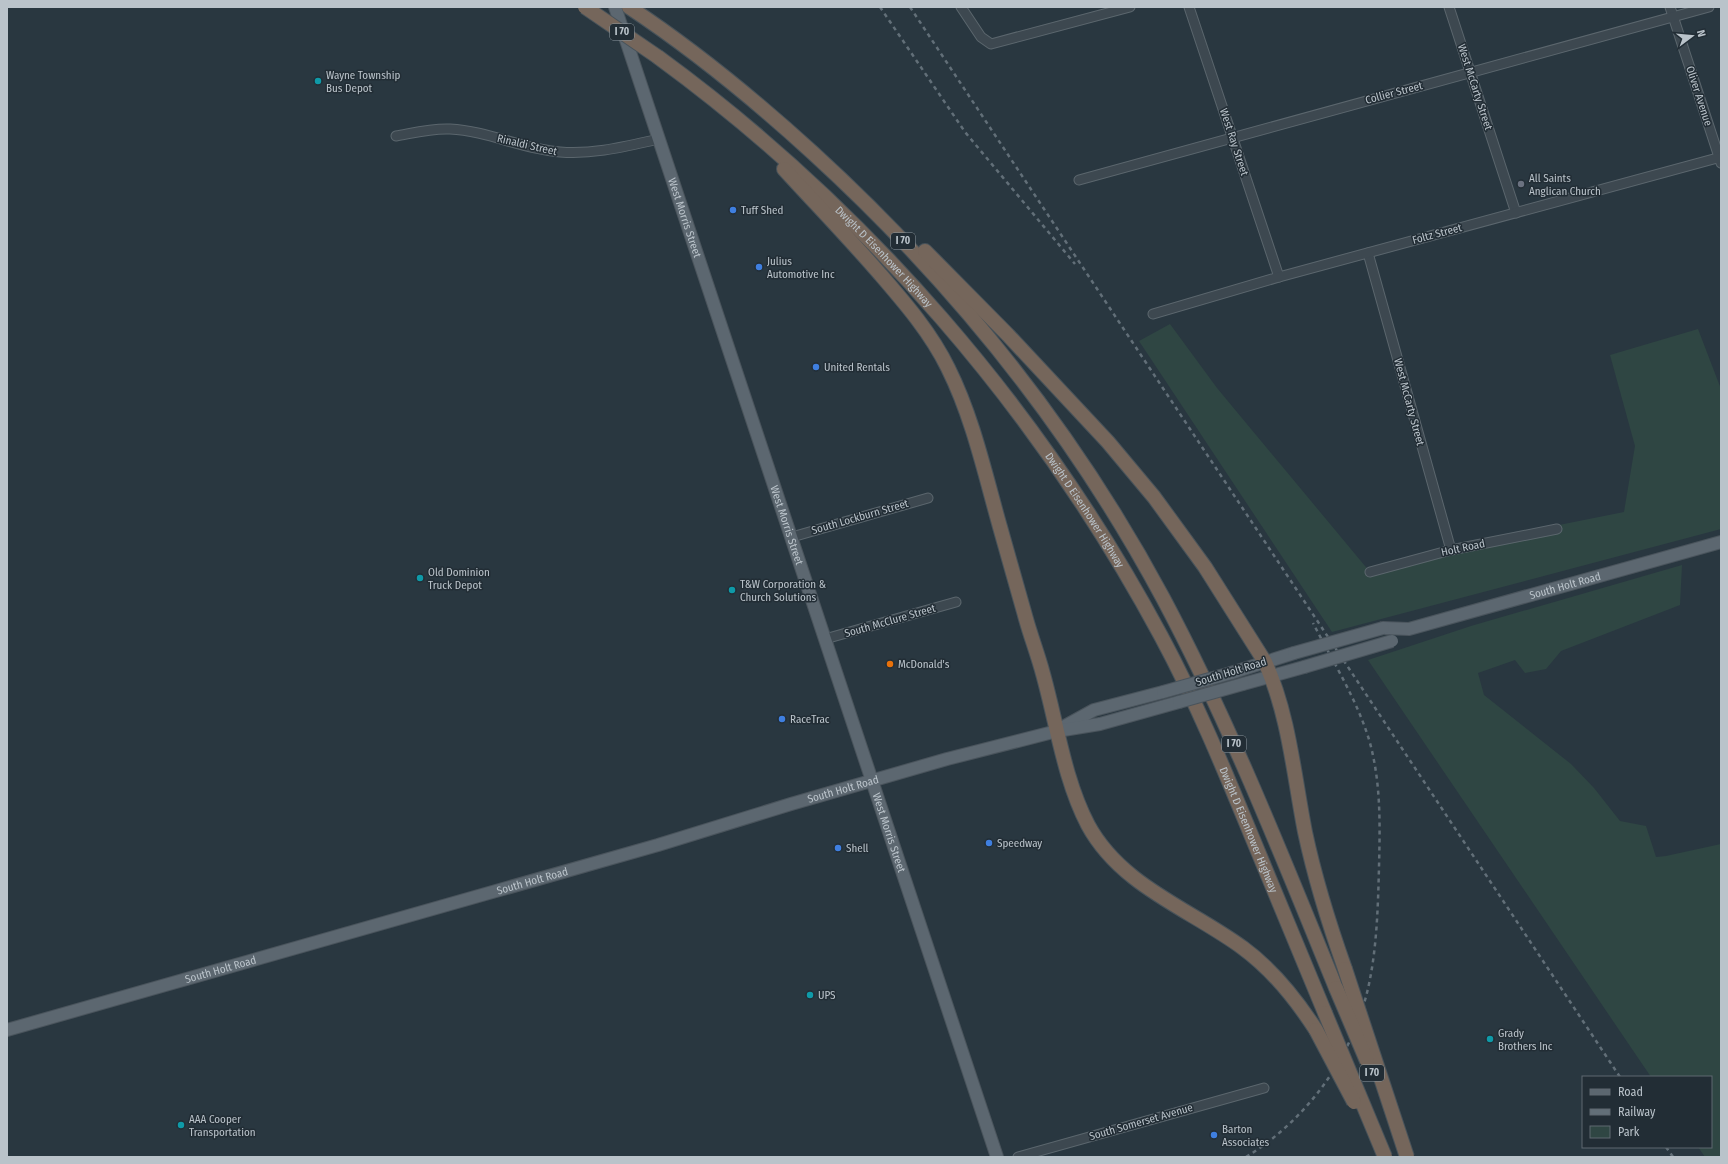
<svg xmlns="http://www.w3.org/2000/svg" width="1728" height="1164" font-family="'Fira Sans Condensed',sans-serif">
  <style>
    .green { fill: #2f4643 }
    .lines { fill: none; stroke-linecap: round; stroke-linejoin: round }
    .minor-casing { stroke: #5b666d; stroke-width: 11 }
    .major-casing { stroke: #4a545c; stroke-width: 14 }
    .highway-casing { stroke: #48535a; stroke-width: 16 }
    .minor { stroke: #3d4850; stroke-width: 9 }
    .major { stroke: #5c6770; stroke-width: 12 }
    .highway { stroke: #75665b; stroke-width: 14 }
    .rail { stroke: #626f78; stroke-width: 2.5; stroke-dasharray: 4 4; stroke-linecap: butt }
    .major-bridge-casing { stroke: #4a545c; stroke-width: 14; stroke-linecap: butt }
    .highway-bridge-casing { stroke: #48535a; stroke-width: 16; stroke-linecap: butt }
    .major-bridge { stroke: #5c6770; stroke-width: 12 }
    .highway-bridge { stroke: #75665b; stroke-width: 14 }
    .culture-dot { fill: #0f9aa8; stroke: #222d35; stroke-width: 1.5 }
    .worship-dot { fill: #6b7280; stroke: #222d35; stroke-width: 1.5 }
    .shop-dot { fill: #3f7fe0; stroke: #222d35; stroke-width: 1.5 }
    .food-dot { fill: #e8710a; stroke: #222d35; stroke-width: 1.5 }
    .labels { text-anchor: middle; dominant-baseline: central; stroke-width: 3; stroke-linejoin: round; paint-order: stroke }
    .shield { fill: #222d35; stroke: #8c969d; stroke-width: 1 }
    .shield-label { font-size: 10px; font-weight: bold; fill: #bac3ca }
    .poi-label { font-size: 11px; fill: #bac3ca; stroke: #222d35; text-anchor: start }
    .street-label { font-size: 11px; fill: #bac3ca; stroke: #222d35 }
  </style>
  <rect width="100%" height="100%" fill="#293740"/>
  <g class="green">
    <path d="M 1170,324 L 1217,388 L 1370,572 L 1454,546 L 1624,512 L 1635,446 L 1610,355 L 1698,329 L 1721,389 L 1721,529 L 1332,632 L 1139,341 Z"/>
    <path d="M 1682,565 L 1680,605 L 1561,651 L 1546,669 L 1525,673 L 1515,660 L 1478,673 L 1484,695 L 1571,764 L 1594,788 L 1620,821 L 1646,826 L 1656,857 L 1666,856 L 1721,844 L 1721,1157 L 1705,1157 L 1698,1147 L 1711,1147 L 1711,1077 L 1651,1077 L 1368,660 L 1471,626 Z"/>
  </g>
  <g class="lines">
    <g class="minor-casing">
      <g id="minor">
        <path d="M 961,7 L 981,37 L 991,44 L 1130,7"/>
        <path d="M 1189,7 L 1279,277"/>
        <path d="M 1449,7 L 1516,213"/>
        <path d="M 1670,7 L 1721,163"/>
        <path d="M 396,136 C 413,133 432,128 450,129 C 488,131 522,149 560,152 C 593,155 627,146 659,139"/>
        <path d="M 1079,180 L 1709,7"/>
        <path d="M 1368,253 L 1451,550"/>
        <path d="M 1153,314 L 1279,277 L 1721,157"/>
        <path d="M 792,537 L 928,498"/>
        <path d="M 1370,572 L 1451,550 L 1557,529"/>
        <path d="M 825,639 L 956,602"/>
        <path d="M 1018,1157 L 1264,1088"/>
      </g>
    </g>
    <g class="major-casing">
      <g id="major">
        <path id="s1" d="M 615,7 L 997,1157"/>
        <path id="s2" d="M 1383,628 L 1409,629 L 1721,542"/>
        <path d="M 1231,673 L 1294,653"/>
        <path d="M 1243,684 L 1304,667"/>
        <path d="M 1065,726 L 1094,710 L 1163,692"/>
        <path id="s3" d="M 7,1030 L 658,845 L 791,804 L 947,759 L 1057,731 L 1100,724 L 1179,702"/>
      </g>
    </g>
    <g class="highway-casing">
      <g id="highway">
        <path d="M 629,7 C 694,50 755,100 813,153 C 953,281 1073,430 1163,598 C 1230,724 1282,856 1336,988"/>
        <path id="s4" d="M 658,57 C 866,209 1039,409 1161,636 C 1196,701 1224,769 1252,837 C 1276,896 1301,954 1325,1013"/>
        <path d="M 784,169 C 816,204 849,238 880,274 C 905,303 931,333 948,368 C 973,418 985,474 1000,527 C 1009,558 1017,588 1026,619 C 1031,637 1038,655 1043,674 C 1057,724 1064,779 1088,825 C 1121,886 1190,909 1243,948 C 1273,970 1296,999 1316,1030"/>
        <path d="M 925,251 L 1008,335 L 1108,442 L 1154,497 L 1205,567 L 1265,662 C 1289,715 1294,776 1305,832 C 1315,879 1329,924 1345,969"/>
      </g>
    </g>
    <use href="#minor" class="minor"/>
    <use href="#major" class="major"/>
    <use href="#highway" class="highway"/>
    <g class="rail">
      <path d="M 880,7 L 965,132 L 1075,264"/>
      <path d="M 910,7 L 1620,1077"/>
      <path d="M 1666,1147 L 1673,1157"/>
      <path d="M 1246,1157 C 1308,1119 1354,1055 1369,984 C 1377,946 1378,905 1379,867 C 1380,825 1381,784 1370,743 C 1358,701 1333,662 1313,623"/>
    </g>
    <g class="major-bridge-casing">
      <g id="major-bridge">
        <path d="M 1294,653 L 1383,628"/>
        <path d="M 1304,667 L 1392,641"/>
        <path d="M 1163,692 L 1231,673"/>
        <path d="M 1179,702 L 1243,684"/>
      </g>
    </g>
    <g class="highway-bridge-casing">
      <g id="highway-bridge">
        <path d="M 585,7 L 658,57"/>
        <path d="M 1345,969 L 1407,1157"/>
        <path d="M 1336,988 L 1367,1061"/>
        <path d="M 1325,1013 L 1385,1157"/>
        <path d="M 1316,1030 L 1354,1102"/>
      </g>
    </g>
    <use href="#major-bridge" class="major-bridge"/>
    <use href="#highway-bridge" class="highway-bridge"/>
  </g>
  <g class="culture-dot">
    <circle cx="318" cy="81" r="4"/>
    <circle cx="420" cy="578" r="4"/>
    <circle cx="732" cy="590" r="4"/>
    <circle cx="810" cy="995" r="4"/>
    <circle cx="1490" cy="1039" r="4"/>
    <circle cx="181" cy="1125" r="4"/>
  </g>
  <circle class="worship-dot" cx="1521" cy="184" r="4"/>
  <g class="shop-dot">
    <circle cx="733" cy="210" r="4"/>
    <circle cx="759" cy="267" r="4"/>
    <circle cx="816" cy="367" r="4"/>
    <circle cx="782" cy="719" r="4"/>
    <circle cx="989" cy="843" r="4"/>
    <circle cx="838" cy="848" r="4"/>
    <circle cx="1214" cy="1135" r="4"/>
  </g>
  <circle class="food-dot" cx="890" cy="664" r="4"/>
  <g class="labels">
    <g class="shield">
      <rect x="610" y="24" width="24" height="16" rx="3"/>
      <rect x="891" y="233" width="24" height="16" rx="3"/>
      <rect x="1222" y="736" width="24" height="16" rx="3"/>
      <rect x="1360" y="1065" width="24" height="16" rx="3"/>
    </g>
    <g class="shield-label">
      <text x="622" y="32">I 70</text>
      <text x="903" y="241">I 70</text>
      <text x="1234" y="744">I 70</text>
      <text x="1372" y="1073">I 70</text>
    </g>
    <g class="poi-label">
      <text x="326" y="75">Wayne Township<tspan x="326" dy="13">Bus Depot</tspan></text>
      <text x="1529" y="178">All Saints<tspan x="1529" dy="13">Anglican Church</tspan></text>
      <text x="741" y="210">Tuff Shed</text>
      <text x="767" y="261">Julius<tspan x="767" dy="13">Automotive Inc</tspan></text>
      <text x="824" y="367">United Rentals</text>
      <text x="428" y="572">Old Dominion<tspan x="428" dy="13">Truck Depot</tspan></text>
      <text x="740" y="584">T&amp;W Corporation &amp;<tspan x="740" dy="13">Church Solutions</tspan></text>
      <text x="898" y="664">McDonald's</text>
      <text x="790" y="719">RaceTrac</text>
      <text x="997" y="843">Speedway</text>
      <text x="846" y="848">Shell</text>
      <text x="818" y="995">UPS</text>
      <text x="1498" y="1033">Grady<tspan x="1498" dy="13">Brothers Inc</tspan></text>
      <text x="189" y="1119">AAA Cooper<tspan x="189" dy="13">Transportation</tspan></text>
      <text x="1222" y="1129">Barton<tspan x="1222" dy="13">Associates</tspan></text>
    </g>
    <g class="street-label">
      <text transform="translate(1475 87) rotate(72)">West McCarty Street</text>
      <text transform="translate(1394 93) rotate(-15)">Collier Street</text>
      <text transform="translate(1699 96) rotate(72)">Oliver Avenue</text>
      <text transform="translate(1234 142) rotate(72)">West Ray Street</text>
      <text transform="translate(527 145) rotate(13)">Rinaldi Street</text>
      <text stroke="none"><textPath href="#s1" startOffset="222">West Morris Street</textPath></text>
      <text transform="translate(1437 234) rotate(-15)">Foltz Street</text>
      <text stroke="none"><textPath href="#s4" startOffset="302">Dwight D Eisenhower Highway</textPath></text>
      <text transform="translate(1409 402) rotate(75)">West McCarty Street</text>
      <text stroke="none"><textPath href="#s4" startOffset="626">Dwight D Eisenhower Highway</textPath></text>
      <text transform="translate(860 517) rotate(-16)">South Lockburn Street</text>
      <text stroke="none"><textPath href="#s1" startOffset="546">West Morris Street</textPath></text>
      <text transform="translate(1463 548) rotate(-12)">Holt Road</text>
      <text stroke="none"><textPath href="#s2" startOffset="188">South Holt Road</textPath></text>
      <text transform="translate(890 621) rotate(-16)">South McClure Street</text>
      <text transform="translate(1231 672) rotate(-17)">South Holt Road</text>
      <text stroke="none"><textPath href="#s3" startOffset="870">South Holt Road</textPath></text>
      <text stroke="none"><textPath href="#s4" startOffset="986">Dwight D Eisenhower Highway</textPath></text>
      <text stroke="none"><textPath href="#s1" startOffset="870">West Morris Street</textPath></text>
      <text stroke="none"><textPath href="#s3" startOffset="546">South Holt Road</textPath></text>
      <text stroke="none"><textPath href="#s3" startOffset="222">South Holt Road</textPath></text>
      <text transform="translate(1141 1122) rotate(-16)">South Somerset Avenue</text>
    </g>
  </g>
  <rect width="1728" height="1164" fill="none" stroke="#bac3ca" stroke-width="16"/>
  <rect x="1582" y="1076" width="130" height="72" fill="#222d35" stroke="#5f6971"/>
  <rect x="1590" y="1089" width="20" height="6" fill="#5c6770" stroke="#5f6971"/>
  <text x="1618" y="1096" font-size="12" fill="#bac3ca">Road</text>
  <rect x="1590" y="1109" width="20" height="6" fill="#626f78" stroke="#5f6971"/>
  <text x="1618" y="1116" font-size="12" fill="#bac3ca">Railway</text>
  <rect x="1590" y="1126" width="20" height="12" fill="#2f4643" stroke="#5f6971"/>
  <text x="1618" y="1136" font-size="12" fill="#bac3ca">Park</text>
  <g transform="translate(1692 36) rotate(74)" stroke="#222d35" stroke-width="3" paint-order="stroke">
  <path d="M0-3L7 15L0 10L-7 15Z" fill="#bac3ca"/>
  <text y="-6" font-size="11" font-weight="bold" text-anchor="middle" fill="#bac3ca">N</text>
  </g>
</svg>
